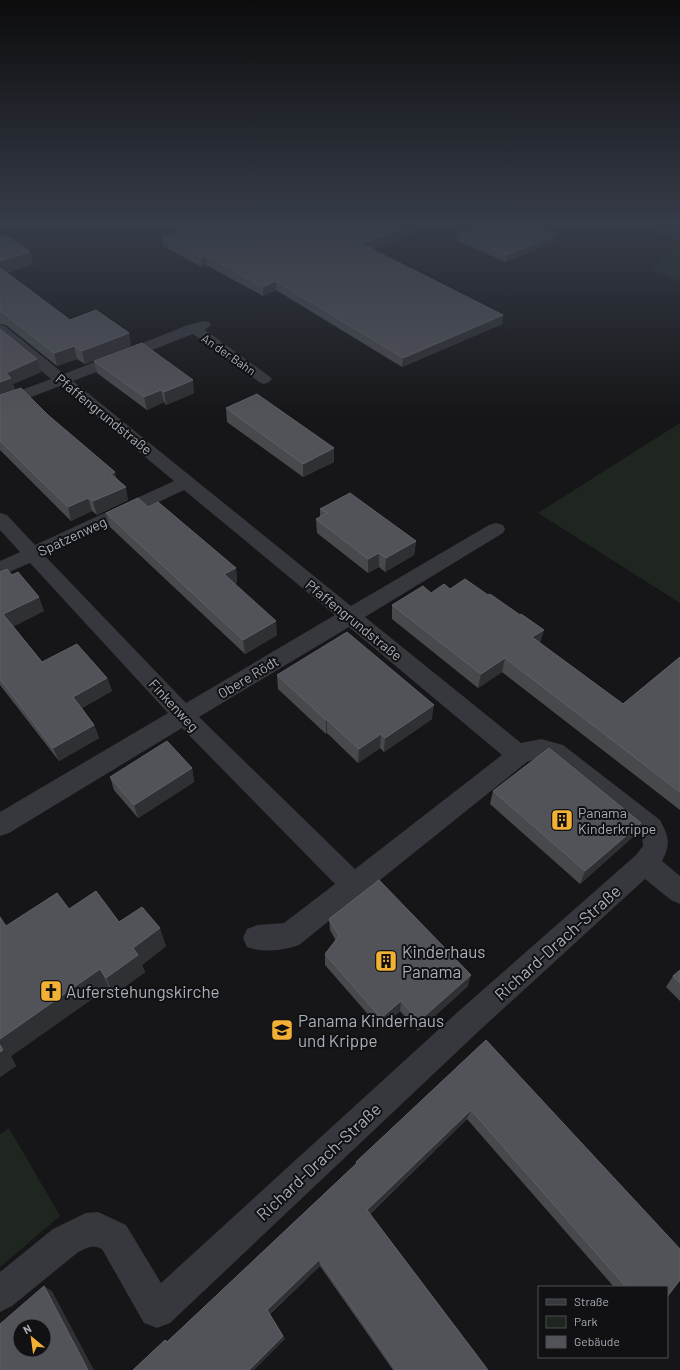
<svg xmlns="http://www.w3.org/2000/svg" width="680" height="1370" font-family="Barlow,sans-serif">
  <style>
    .green { fill: #1e261f }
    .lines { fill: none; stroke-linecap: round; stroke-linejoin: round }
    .street { fill: #37383d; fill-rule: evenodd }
    .wall { fill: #47494d }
    .shaded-wall { fill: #2f3033 }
    .building { fill: #525359; stroke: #5f6168; fill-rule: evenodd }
    .labels { text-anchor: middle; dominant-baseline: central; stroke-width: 4; stroke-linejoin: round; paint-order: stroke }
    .far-street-label { font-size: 12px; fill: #a8adb8; stroke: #111113 }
    .street-label { font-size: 14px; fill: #a8adb8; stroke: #111113 }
    .poi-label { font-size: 14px; fill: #a8adb8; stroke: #111113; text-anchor: start }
    .near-street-label { font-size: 17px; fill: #a8adb8; stroke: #111113 }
    .near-poi-label { font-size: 17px; fill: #a8adb8; stroke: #111113; text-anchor: start }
  </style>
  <rect width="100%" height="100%" fill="#161618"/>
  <g class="green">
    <path d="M 631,223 L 680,223 L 680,241 Z"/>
    <path d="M 680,245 L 680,281 L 649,269 L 650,269 Z"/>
    <path d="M 680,423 L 680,603 L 538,513 Z"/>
    <path d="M 9,1128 L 60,1216 L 0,1267 L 0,1132 L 1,1134 Z"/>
  </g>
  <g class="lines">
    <path class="street" d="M 204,321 L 209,322 L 211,325 L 205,330 L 269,376 L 272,379 L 269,382 L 264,384 L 259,382 L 193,334 L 73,381 L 351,606 L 489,525 L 496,523 L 503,525 L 505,529 L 503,533 L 365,617 L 521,743 L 541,739 L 563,745 L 660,820 C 669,837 671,844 662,861 L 680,876 L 680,904 L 671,900 L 645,879 L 480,1030 L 170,1323 L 157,1328 L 144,1323 L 102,1249 C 92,1244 86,1248 77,1253 L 12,1306 L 0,1312 L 0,1272 L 53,1229 L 86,1213 L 98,1212 L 126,1225 L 161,1283 L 460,1010 L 636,855 L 643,846 L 642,835 L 547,759 L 537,758 L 527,762 L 299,945 C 283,951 263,953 247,947 L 243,938 L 247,929 L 257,925 L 284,923 L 335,884 L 182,728 L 9,833 L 0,836 L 0,812 L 168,713 L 30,563 L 0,576 L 0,561 L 20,552 L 0,530 L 0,513 L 7,515 L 35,545 L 174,481 L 60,386 L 0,409 L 0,398 L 51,379 L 0,336 L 0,325 L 5,326 L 64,374 L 188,325 ZM 184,490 L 335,615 L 186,703 L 45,556 ZM 349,627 L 502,755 L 355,869 L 199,717 Z"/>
  </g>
  <g class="wall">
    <path d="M 169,223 L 411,223 L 413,233 L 372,249 L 503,315 L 502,324 L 402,367 L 276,290 L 263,296 L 206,265 L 202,267 L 163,246 L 162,237 L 183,230 Z"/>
    <path d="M 457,234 L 557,234 L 556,240 L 506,262 L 456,240 Z"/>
    <path d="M 0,237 L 30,252 L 33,264 L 7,273 L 70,320 L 129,333 L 131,346 L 85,364 L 77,359 L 57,366 L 6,325 L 0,324 Z"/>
    <path d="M 0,329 L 41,372 L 13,384 L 15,390 L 48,415 L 116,479 L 128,500 L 97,515 L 92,511 L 71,521 L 0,450 Z"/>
    <path d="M 94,361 L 194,393 L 166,405 L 164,402 L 147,410 L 97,373 Z"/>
    <path d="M 226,408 L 334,462 L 303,477 L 227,422 Z"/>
    <path d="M 320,509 L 416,541 L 414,555 L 385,572 L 379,567 L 368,573 L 317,533 L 316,519 L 320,517 Z"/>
    <path d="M 106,513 L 236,568 L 237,583 L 235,584 L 277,635 L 245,654 L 110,527 Z"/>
    <path d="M 0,572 L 44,611 L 13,626 L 42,662 L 107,678 L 112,691 L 82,708 L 94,725 L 99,738 L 59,761 L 0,685 Z"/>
    <path d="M 450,589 L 540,643 L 623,704 L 680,657 L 680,810 L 502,672 L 478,688 L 392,619 L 392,605 L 431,593 Z"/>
    <path d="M 277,675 L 432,719 L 384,752 L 380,748 L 358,763 L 327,733 L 326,734 L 278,689 Z"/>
    <path d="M 192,768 L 194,782 L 138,818 L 114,790 L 110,777 Z"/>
    <path d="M 493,791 L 635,835 L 580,884 L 490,804 Z"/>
    <path d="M 329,919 L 468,986 L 418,1031 L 400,1011 L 380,1028 L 325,965 L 325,954 L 336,941 L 330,930 Z"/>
    <path d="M 119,922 L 166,946 L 142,965 L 145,972 L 114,995 L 109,987 L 11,1056 L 16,1066 L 0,1077 L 6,926 Z"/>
    <path d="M 680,970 L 680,1001 L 666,987 L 673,976 Z"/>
    <path d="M 486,1040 L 667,1287 L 614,1287 L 467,1119 L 370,1214 L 488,1370 L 393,1370 L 320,1266 L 270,1314 L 285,1339 L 133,1370 L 165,1340 L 168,1341 L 356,1164 L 356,1162 Z"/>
  </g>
  <g class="shaded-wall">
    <path d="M 413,224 L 413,233 L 362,253 L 362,244 Z"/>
    <path d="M 557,234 L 556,240 L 506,262 L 507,255 Z"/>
    <path d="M 30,252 L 33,264 L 0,275 L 0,261 Z"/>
    <path d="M 205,256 L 206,265 L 202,267 L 201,258 Z"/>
    <path d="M 276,281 L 276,290 L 263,296 L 263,287 Z"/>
    <path d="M 503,315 L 502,324 L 402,367 L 403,358 Z"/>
    <path d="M 129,333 L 131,346 L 85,364 L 82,351 Z"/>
    <path d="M 74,346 L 77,359 L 57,366 L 54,353 Z"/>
    <path d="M 37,359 L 41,372 L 13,384 L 15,391 L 0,397 L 0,382 L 6,373 Z"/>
    <path d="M 193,380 L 194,393 L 166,405 L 164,392 Z"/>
    <path d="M 161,390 L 164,402 L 147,410 L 144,397 Z"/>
    <path d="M 334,448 L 334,462 L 303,477 L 303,464 Z"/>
    <path d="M 115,472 L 118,485 L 111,474 Z"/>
    <path d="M 126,487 L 128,500 L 97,515 L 93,501 Z"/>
    <path d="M 88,498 L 92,511 L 71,521 L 68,507 Z"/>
    <path d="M 416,541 L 414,555 L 385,572 L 386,558 Z"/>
    <path d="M 379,553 L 379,567 L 368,573 L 368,559 Z"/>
    <path d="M 236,568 L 237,583 L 226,588 L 224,574 Z"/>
    <path d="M 39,597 L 44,611 L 9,629 L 3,614 Z"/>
    <path d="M 276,621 L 277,635 L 245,654 L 243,640 Z"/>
    <path d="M 544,630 L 540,644 L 532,637 Z"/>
    <path d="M 505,658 L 502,672 L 478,688 L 481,674 Z"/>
    <path d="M 107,678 L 112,691 L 78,710 L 73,697 Z"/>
    <path d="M 434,705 L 432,719 L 384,752 L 385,738 Z"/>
    <path d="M 326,720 L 327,720 L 327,733 L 326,734 Z"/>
    <path d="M 94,725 L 99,738 L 59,761 L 53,748 Z"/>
    <path d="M 381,734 L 380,748 L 358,763 L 359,749 Z"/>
    <path d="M 192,768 L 194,782 L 138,818 L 134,805 Z"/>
    <path d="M 641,823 L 635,835 L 580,884 L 585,871 Z"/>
    <path d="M 160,928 L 166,946 L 142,965 L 145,972 L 114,995 L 106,978 L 133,948 Z"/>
    <path d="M 100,969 L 109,987 L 11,1056 L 16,1066 L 0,1077 L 0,1039 Z"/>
    <path d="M 471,975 L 468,986 L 418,1031 L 419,1021 Z"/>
    <path d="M 401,1001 L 400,1011 L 380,1028 L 381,1018 Z"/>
    <path d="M 471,1110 L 467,1119 L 366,1217 L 367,1210 Z"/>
    <path d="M 319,1260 L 320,1266 L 269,1314 L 267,1310 Z"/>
    <path d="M 44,1286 L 52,1291 L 94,1370 L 88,1370 Z"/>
    <path d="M 283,1336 L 285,1339 L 254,1370 L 249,1370 Z"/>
  </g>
  <g class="building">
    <path d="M 186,223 L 411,223 L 413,224 L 362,244 L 503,315 L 403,358 L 276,281 L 263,287 L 205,256 L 201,258 L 162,237 L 193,226 Z"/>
    <path d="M 483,223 L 531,223 L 557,234 L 507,255 L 457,234 Z"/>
    <path d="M 6,235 L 30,252 L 0,261 L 0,237 Z"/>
    <path d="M 0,269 L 2,269 L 70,320 L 96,310 L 129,333 L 82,351 L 74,346 L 54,353 L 2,312 L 0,312 Z"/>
    <path d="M 0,329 L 37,359 L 6,373 L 11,378 L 0,382 Z"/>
    <path d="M 142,343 L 193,380 L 164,392 L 161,390 L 144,397 L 94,361 Z"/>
    <path d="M 21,388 L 48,415 L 115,472 L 111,474 L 126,487 L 93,501 L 88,498 L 68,507 L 0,441 L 0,395 Z"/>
    <path d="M 257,394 L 334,448 L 303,464 L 226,408 Z"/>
    <path d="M 350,493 L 416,541 L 386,558 L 379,553 L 368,559 L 316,519 L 327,513 L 320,509 Z"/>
    <path d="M 138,498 L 148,507 L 158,502 L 236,568 L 224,574 L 276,621 L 243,640 L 106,513 Z"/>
    <path d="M 7,569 L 12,575 L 18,572 L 39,597 L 3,614 L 42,662 L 77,644 L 107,678 L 73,697 L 94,725 L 53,748 L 0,679 L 0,572 Z"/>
    <path d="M 465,579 L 488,595 L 490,594 L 520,615 L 521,614 L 544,630 L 532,637 L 623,704 L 680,657 L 680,792 L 505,658 L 481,674 L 392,605 L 423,586 L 431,593 L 444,584 L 450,589 Z"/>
    <path d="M 347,632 L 434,705 L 385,738 L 381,734 L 359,749 L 327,720 L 326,720 L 277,675 Z"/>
    <path d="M 167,741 L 192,768 L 134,805 L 110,777 Z"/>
    <path d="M 549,748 L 641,823 L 585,871 L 493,791 Z"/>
    <path d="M 379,880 L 471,975 L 419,1021 L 401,1001 L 381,1018 L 325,954 L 339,936 L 329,919 Z"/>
    <path d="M 96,891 L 119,922 L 142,907 L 160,928 L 133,948 L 138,955 L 106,978 L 100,969 L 0,1039 L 0,917 L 6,926 L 57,893 L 69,909 Z"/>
    <path d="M 680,970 L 680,983 L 673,976 Z"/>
    <path d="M 486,1040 L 680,1249 L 680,1280 L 667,1297 L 667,1287 L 626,1287 L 471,1110 L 367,1210 L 488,1370 L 396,1370 L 319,1260 L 267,1310 L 283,1336 L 249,1370 L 133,1370 L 165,1340 L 167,1342 L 357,1163 L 356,1162 Z"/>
    <path d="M 0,1045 L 3,1050 L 0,1052 Z"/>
    <path d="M 44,1286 L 88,1370 L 0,1370 L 0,1324 ZM 20,1326 L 44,1326 L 44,1350 L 20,1350 Z"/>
  </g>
  <linearGradient id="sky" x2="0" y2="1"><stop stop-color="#0c0c0d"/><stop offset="0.54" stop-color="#363c48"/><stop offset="1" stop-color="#363c48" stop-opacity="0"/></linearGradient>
  <rect width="680" height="415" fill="url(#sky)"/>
  <defs>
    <g id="building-square" transform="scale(1.15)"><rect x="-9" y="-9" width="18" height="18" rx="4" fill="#f2b134" stroke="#111113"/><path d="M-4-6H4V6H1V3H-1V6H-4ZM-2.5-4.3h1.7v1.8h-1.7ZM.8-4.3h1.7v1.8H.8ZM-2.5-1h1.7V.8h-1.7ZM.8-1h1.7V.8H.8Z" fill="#111"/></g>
    <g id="church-square" transform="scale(1.15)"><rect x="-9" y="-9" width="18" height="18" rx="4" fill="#f2b134" stroke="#111113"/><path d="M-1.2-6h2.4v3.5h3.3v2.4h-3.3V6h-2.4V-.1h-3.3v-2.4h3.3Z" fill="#111"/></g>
    <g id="school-square" transform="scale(1.15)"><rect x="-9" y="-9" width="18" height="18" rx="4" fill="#f2b134" stroke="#111113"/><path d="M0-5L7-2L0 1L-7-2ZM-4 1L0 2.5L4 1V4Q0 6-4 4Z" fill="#111"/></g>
  </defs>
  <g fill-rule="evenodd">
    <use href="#building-square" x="562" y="820"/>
    <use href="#building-square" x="386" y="961"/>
    <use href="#church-square" x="51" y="991"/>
    <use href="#school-square" x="282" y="1030"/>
  </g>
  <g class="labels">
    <g class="far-street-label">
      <text transform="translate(229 354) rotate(35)">An der Bahn</text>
    </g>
    <g class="street-label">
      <text transform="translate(104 414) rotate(39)">Pfaffengrundstraße</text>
      <text transform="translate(72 536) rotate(-25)">Spatzenweg</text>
      <text transform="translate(354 620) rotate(39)">Pfaffengrundstraße</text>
      <text transform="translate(248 677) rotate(-31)">Obere Rödt</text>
      <text transform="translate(174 705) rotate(47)">Finkenweg</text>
    </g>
    <g class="poi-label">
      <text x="578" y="812">Panama<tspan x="578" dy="16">Kinderkrippe</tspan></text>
    </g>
    <g class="near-street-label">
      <text transform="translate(557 942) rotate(-42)">Richard-Drach-Straße</text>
      <text transform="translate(318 1161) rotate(-43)">Richard-Drach-Straße</text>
    </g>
    <g class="near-poi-label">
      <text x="402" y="951">Kinderhaus<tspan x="402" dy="20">Panama</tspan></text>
      <text x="66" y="991">Auferstehungskirche</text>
      <text x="298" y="1020">Panama Kinderhaus<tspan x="298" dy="20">und Krippe</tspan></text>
    </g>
  </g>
  <rect x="538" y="1286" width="130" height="72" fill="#111113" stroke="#4d4f55"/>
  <rect x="546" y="1299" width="20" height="6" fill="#37383d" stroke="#4d4f55"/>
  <text x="574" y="1306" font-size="12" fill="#a8adb8">Straße</text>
  <rect x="546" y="1316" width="20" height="12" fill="#1e261f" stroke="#4d4f55"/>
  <text x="574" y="1326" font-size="12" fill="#a8adb8">Park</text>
  <rect x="546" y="1336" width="20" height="12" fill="#525359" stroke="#4d4f55"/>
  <text x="574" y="1346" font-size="12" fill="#a8adb8">Gebäude</text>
  <g transform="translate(32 1338) rotate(331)"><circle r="19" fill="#111113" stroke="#4d4f55"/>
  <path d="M0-3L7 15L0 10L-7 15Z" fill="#f2b134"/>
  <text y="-6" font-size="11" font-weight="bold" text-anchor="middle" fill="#a8adb8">N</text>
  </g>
</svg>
